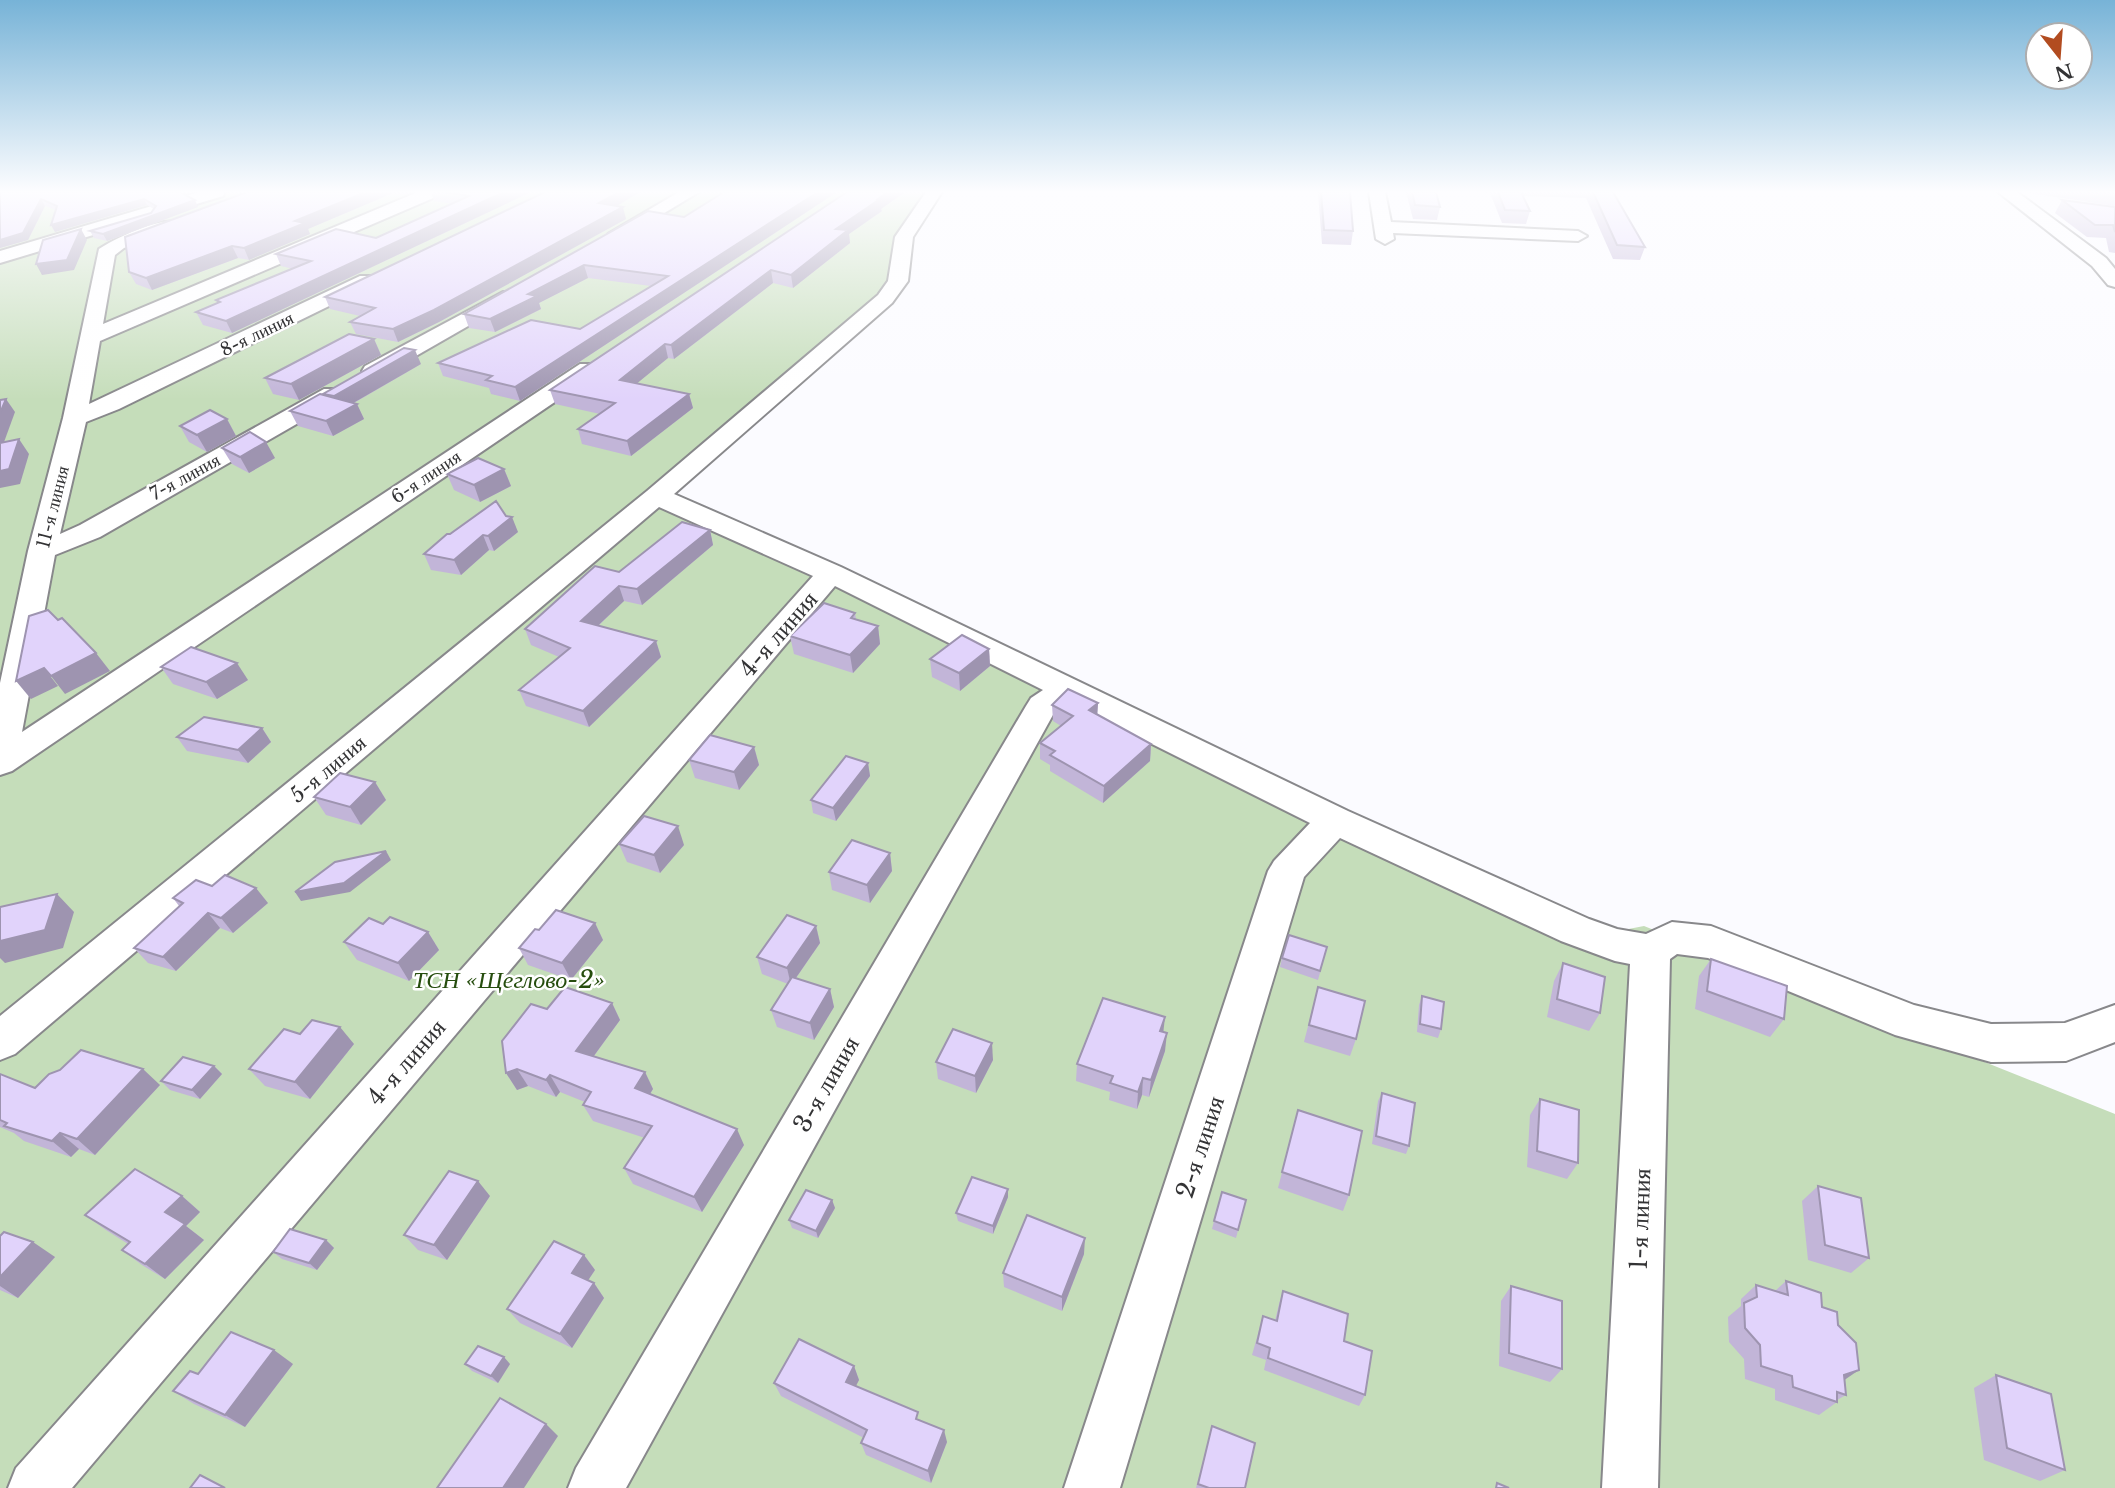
<svg xmlns="http://www.w3.org/2000/svg" width="2115" height="1488" font-family="'Libre Baskerville',serif">
  <style>
    .green { fill: #c5ddba }
    .lines { fill: none; stroke-linecap: round; stroke-linejoin: round }
    .street-casing { stroke: #88888b; stroke-width: 4 }
    .street { fill: #fff; fill-rule: evenodd }
    .wall { fill: #c2b5d8 }
    .shaded-wall { fill: #9e94b0 }
    .building { fill: #e1d3fb; stroke: #9e94b0; stroke-width: 2 }
    .labels { text-anchor: middle; dominant-baseline: central; stroke-width: 5; stroke-linejoin: round; paint-order: stroke }
    .far-street-label { font-size: 18px; fill: #333335; stroke: #fff }
    .street-label { font-size: 21px; fill: #333335; stroke: #fff }
    .near-street-label { font-size: 24px; fill: #333335; stroke: #fff }
    .near-park-label { font-size: 24px; font-style: italic; fill: #264d0e; stroke: #fff }
  </style>
  <rect width="100%" height="100%" fill="#fbfbff"/>
  <path class="green" d="M 0,192 L 928,192 L 898,236 L 891,280 L 879,298 L 654,488 L 1338,813 L 1613,932 L 1644,926 L 2115,1114 L 2115,1488 L 0,1488 Z"/>
  <g class="lines">
    <g class="street-casing">
      <g id="street">
        <path d="M 199,192 L 225,192 L 223,196 L 0,263 L 0,251 Z"/>
        <path d="M 418,192 L 440,192 L 438,196 L 100,341 L 89,404 L 360,276 L 374,276 L 377,280 L 374,284 L 119,409 L 86,422 L 60,534 L 80,525 L 324,389 L 340,389 L 343,394 L 340,399 L 100,537 L 55,555 L 22,732 L 580,364 L 596,364 L 599,369 L 596,374 L 12,771 L 0,775 L 0,683 L 28,551 L 63,418 L 99,249 C 114,239 158,218 175,222 L 178,226 L 175,230 L 124,248 L 115,255 L 103,324 Z"/>
        <path d="M 679,192 L 699,192 L 623,238 L 611,238 L 608,234 Z"/>
        <path d="M 926,192 L 942,192 L 913,237 L 908,281 L 892,303 L 674,494 L 841,567 L 1348,811 L 1589,919 L 1617,929 L 1646,934 L 1672,922 L 1711,926 L 1914,1005 L 1991,1024 L 2065,1023 L 2115,1005 L 2115,1042 L 2066,1061 L 1991,1062 L 1895,1035 L 1708,958 L 1677,954 L 1670,959 L 1658,1488 L 1602,1488 L 1630,964 L 1615,961 L 1561,941 L 1340,838 L 1304,877 L 1120,1488 L 1064,1488 L 1268,871 L 1274,861 L 1310,823 L 1068,702 L 1054,713 L 626,1488 L 568,1488 L 576,1468 L 1026,706 L 1031,698 L 1043,690 L 835,586 L 72,1488 L 8,1488 L 16,1468 L 813,576 L 659,507 L 15,1054 L 0,1060 L 0,1016 L 647,491 L 878,295 L 888,281 L 895,237 Z"/>
        <path d="M 1369,192 L 1385,192 L 1391,222 L 1578,231 L 1587,236 L 1578,241 L 1393,233 L 1394,239 L 1385,244 L 1376,239 Z"/>
        <path d="M 1998,192 L 2017,192 L 2106,258 L 2115,269 L 2115,287 L 2108,285 L 2092,266 Z"/>
        <path d="M 503,292 L 510,294 L 513,298 L 510,302 L 381,376 L 365,376 L 362,371 L 365,366 Z"/>
      </g>
    </g>
    <use href="#street" class="street"/>
  </g>
  <g class="wall">
    <path d="M 0,192 L 180,192 L 198,207 L 107,241 L 94,238 L 90,231 L 151,213 L 154,209 L 147,205 L 55,232 L 51,225 L 56,210 L 45,206 L 28,240 L 0,248 Z"/>
    <path d="M 247,192 L 412,192 L 404,195 L 393,193 L 308,229 L 310,234 L 249,260 L 238,258 L 152,290 L 136,284 L 129,272 Z"/>
    <path d="M 431,192 L 531,192 L 232,333 L 203,325 L 196,312 L 218,303 L 216,300 L 293,269 L 281,266 L 276,254 L 376,238 L 453,204 L 434,201 Z"/>
    <path d="M 545,192 L 640,192 L 616,206 L 626,219 L 439,322 L 398,342 L 356,334 L 350,322 L 360,316 L 330,309 L 325,297 Z"/>
    <path d="M 724,192 L 837,192 L 520,401 L 491,394 L 489,388 L 443,376 L 438,363 L 580,329 L 651,286 L 588,278 L 539,303 L 541,309 L 495,332 L 469,328 L 464,314 L 684,217 Z"/>
    <path d="M 847,192 L 905,192 L 881,209 L 882,211 L 849,234 L 850,243 L 793,288 L 773,283 L 674,359 L 668,358 L 637,383 L 689,394 L 693,408 L 631,456 L 582,444 L 578,429 L 600,414 L 555,404 L 550,390 Z"/>
    <path d="M 1315,192 L 1350,192 L 1353,231 L 1351,245 L 1322,244 L 1318,193 L 1315,193 Z"/>
    <path d="M 1406,192 L 1436,192 L 1440,207 L 1437,220 L 1413,219 Z"/>
    <path d="M 1485,192 L 1616,192 L 1615,195 L 1645,247 L 1640,260 L 1613,259 L 1586,198 L 1523,196 L 1530,211 L 1526,224 L 1502,223 L 1490,193 L 1485,193 Z"/>
    <path d="M 2027,192 L 2115,192 L 2115,206 L 2029,193 Z"/>
    <path d="M 2062,200 L 2115,207 L 2115,253 L 2109,252 L 2106,238 L 2087,237 L 2055,213 Z"/>
    <path d="M 374,339 L 381,355 L 299,400 L 273,394 L 265,378 Z"/>
    <path d="M 421,364 L 354,403 L 357,404 L 364,419 L 333,436 L 298,426 L 290,411 L 324,395 L 323,394 Z"/>
    <path d="M 227,419 L 236,436 L 207,452 L 189,442 L 180,426 Z"/>
    <path d="M 222,448 L 275,458 L 249,473 L 232,464 Z"/>
    <path d="M 504,469 L 511,486 L 480,502 L 454,490 L 447,474 Z"/>
    <path d="M 710,530 L 713,545 L 642,605 L 624,601 L 598,626 L 656,641 L 661,657 L 589,727 L 526,706 L 519,690 L 559,657 L 531,645 L 525,629 L 619,572 Z"/>
    <path d="M 518,532 L 494,551 L 489,550 L 461,575 L 431,570 L 424,554 L 450,534 Z"/>
    <path d="M 855,613 L 856,619 L 878,626 L 880,644 L 853,673 L 794,654 L 790,636 Z"/>
    <path d="M 989,649 L 990,666 L 960,691 L 932,677 L 930,659 Z"/>
    <path d="M 161,667 L 248,680 L 217,699 L 173,684 Z"/>
    <path d="M 1098,703 L 1097,715 L 1151,744 L 1150,761 L 1103,803 L 1050,771 L 1050,765 L 1040,759 L 1040,743 L 1061,726 L 1053,721 L 1052,705 Z"/>
    <path d="M 262,728 L 271,742 L 248,763 L 187,751 L 177,737 Z"/>
    <path d="M 754,747 L 759,765 L 739,790 L 695,778 L 689,760 Z"/>
    <path d="M 868,763 L 870,776 L 836,821 L 813,813 L 811,800 Z"/>
    <path d="M 375,782 L 386,800 L 361,825 L 326,815 L 314,797 Z"/>
    <path d="M 619,844 L 684,845 L 660,873 L 627,862 Z"/>
    <path d="M 890,853 L 892,871 L 870,903 L 832,890 L 829,872 Z"/>
    <path d="M 173,898 L 268,903 L 233,933 L 220,928 L 176,971 L 148,963 L 134,948 L 179,906 Z"/>
    <path d="M 595,923 L 603,940 L 571,980 L 528,965 L 519,948 L 539,930 Z"/>
    <path d="M 383,924 L 428,932 L 439,950 L 409,981 L 357,960 L 344,942 Z"/>
    <path d="M 816,926 L 820,943 L 796,978 L 830,989 L 834,1007 L 814,1040 L 777,1027 L 771,1010 L 788,984 L 762,974 L 757,957 Z"/>
    <path d="M 1327,947 L 1318,980 L 1280,967 L 1282,958 Z"/>
    <path d="M 1711,959 L 1784,1019 L 1770,1037 L 1695,1009 L 1699,976 Z"/>
    <path d="M 1563,963 L 1600,1013 L 1589,1031 L 1547,1017 L 1554,981 Z"/>
    <path d="M 1318,987 L 1356,1039 L 1350,1056 L 1304,1042 Z"/>
    <path d="M 1422,996 L 1441,1029 L 1438,1038 L 1417,1032 L 1419,1005 Z"/>
    <path d="M 612,1003 L 620,1020 L 594,1056 L 645,1072 L 653,1089 L 650,1094 L 744,1145 L 702,1212 L 633,1184 L 624,1168 L 645,1138 L 593,1121 L 583,1105 L 585,1102 L 560,1092 L 556,1097 L 528,1086 L 517,1090 L 506,1073 L 547,1009 Z"/>
    <path d="M 1163,1032 L 1165,1051 L 1149,1097 L 1142,1095 L 1137,1109 L 1109,1100 L 1110,1092 L 1076,1081 L 1077,1064 Z"/>
    <path d="M 300,1034 L 354,1044 L 310,1099 L 265,1086 L 249,1069 Z"/>
    <path d="M 993,1060 L 976,1093 L 938,1079 L 936,1062 Z"/>
    <path d="M 214,1066 L 222,1074 L 200,1099 L 170,1090 L 161,1081 Z"/>
    <path d="M 0,1074 L 35,1088 L 160,1085 L 95,1155 L 79,1149 L 71,1157 L 24,1141 L 14,1133 L 0,1127 Z"/>
    <path d="M 1382,1093 L 1409,1146 L 1406,1154 L 1372,1144 L 1378,1101 Z"/>
    <path d="M 1540,1099 L 1578,1163 L 1567,1179 L 1527,1167 L 1530,1115 Z"/>
    <path d="M 1298,1110 L 1349,1195 L 1343,1211 L 1278,1188 Z"/>
    <path d="M 1818,1186 L 1869,1258 L 1851,1273 L 1808,1260 L 1802,1201 Z"/>
    <path d="M 182,1196 L 200,1212 L 186,1226 L 204,1240 L 165,1279 L 142,1265 L 122,1250 L 128,1244 L 106,1230 L 85,1215 Z"/>
    <path d="M 490,1196 L 447,1260 L 418,1250 L 404,1235 Z"/>
    <path d="M 1008,1197 L 993,1234 L 958,1221 L 956,1213 Z"/>
    <path d="M 832,1200 L 835,1208 L 818,1238 L 792,1228 L 789,1220 Z"/>
    <path d="M 1246,1200 L 1236,1238 L 1212,1229 L 1214,1221 Z"/>
    <path d="M 0,1236 L 55,1257 L 18,1298 L 0,1290 Z"/>
    <path d="M 326,1240 L 334,1248 L 317,1270 L 282,1259 L 273,1252 Z"/>
    <path d="M 1084,1254 L 1062,1311 L 1004,1287 L 1003,1273 Z"/>
    <path d="M 584,1255 L 595,1270 L 588,1280 L 594,1283 L 604,1298 L 572,1348 L 520,1323 L 507,1309 Z"/>
    <path d="M 1786,1281 L 1822,1307 L 1844,1380 L 1846,1395 L 1837,1400 L 1837,1402 L 1819,1415 L 1775,1400 L 1775,1389 L 1745,1379 L 1744,1359 L 1729,1342 L 1728,1317 L 1741,1306 L 1741,1299 L 1756,1285 L 1775,1291 Z"/>
    <path d="M 1511,1286 L 1562,1369 L 1550,1382 L 1499,1366 L 1501,1301 Z"/>
    <path d="M 1283,1291 L 1344,1341 L 1365,1395 L 1359,1406 L 1264,1370 L 1266,1360 L 1252,1355 L 1263,1316 L 1275,1321 L 1279,1304 Z"/>
    <path d="M 293,1364 L 245,1427 L 194,1404 L 173,1391 L 198,1374 Z"/>
    <path d="M 465,1364 L 510,1364 L 498,1383 L 472,1371 Z"/>
    <path d="M 854,1366 L 859,1380 L 855,1386 L 920,1421 L 947,1442 L 931,1483 L 866,1455 L 861,1443 L 864,1438 L 781,1396 L 774,1383 Z"/>
    <path d="M 1996,1375 L 2065,1470 L 2040,1481 L 1984,1460 L 1974,1388 Z"/>
    <path d="M 1212,1426 L 1245,1488 L 1196,1488 Z"/>
  </g>
  <g class="shaded-wall">
    <path d="M 366,192 L 392,192 L 393,193 L 308,229 L 310,234 L 249,260 L 244,248 L 295,221 Z"/>
    <path d="M 504,192 L 531,192 L 232,333 L 226,321 Z"/>
    <path d="M 619,192 L 640,192 L 602,215 L 599,203 Z"/>
    <path d="M 818,192 L 837,192 L 520,401 L 515,387 Z"/>
    <path d="M 887,192 L 905,192 L 881,209 L 882,211 L 849,234 L 850,243 L 793,288 L 791,275 L 836,229 Z"/>
    <path d="M 41,199 L 45,206 L 28,240 L 0,248 L 0,240 Z"/>
    <path d="M 144,199 L 147,205 L 55,232 L 51,225 Z"/>
    <path d="M 195,200 L 198,207 L 107,241 L 103,234 Z"/>
    <path d="M 623,207 L 626,219 L 439,322 L 398,342 L 393,329 Z"/>
    <path d="M 81,229 L 87,240 L 74,270 L 42,275 L 36,264 Z"/>
    <path d="M 232,246 L 238,258 L 152,290 L 146,278 Z"/>
    <path d="M 584,265 L 588,278 L 539,303 L 541,309 L 495,332 L 490,319 L 528,294 Z"/>
    <path d="M 771,270 L 773,283 L 674,359 L 671,345 Z"/>
    <path d="M 374,339 L 381,355 L 299,400 L 291,384 Z"/>
    <path d="M 665,344 L 668,358 L 624,394 L 620,380 Z"/>
    <path d="M 415,350 L 421,364 L 341,410 L 334,396 Z"/>
    <path d="M 689,394 L 693,408 L 631,456 L 627,441 Z"/>
    <path d="M 6,399 L 15,412 L 0,453 L 0,413 Z"/>
    <path d="M 357,404 L 364,419 L 333,436 L 326,421 Z"/>
    <path d="M 227,419 L 236,436 L 207,452 L 197,435 Z"/>
    <path d="M 19,439 L 29,454 L 20,484 L 0,488 L 0,471 Z"/>
    <path d="M 266,442 L 275,458 L 249,473 L 240,457 Z"/>
    <path d="M 504,469 L 511,486 L 480,502 L 474,485 Z"/>
    <path d="M 512,517 L 518,532 L 494,551 L 488,536 Z"/>
    <path d="M 710,530 L 713,545 L 642,605 L 637,589 Z"/>
    <path d="M 483,535 L 489,550 L 461,575 L 454,560 Z"/>
    <path d="M 619,586 L 624,601 L 586,637 L 581,621 Z"/>
    <path d="M 878,626 L 880,644 L 853,673 L 850,655 Z"/>
    <path d="M 656,641 L 661,657 L 589,727 L 583,711 Z"/>
    <path d="M 989,649 L 990,666 L 960,691 L 959,673 Z"/>
    <path d="M 96,653 L 110,671 L 65,694 L 51,676 Z"/>
    <path d="M 237,663 L 248,680 L 217,699 L 206,682 Z"/>
    <path d="M 44,668 L 58,686 L 31,699 L 16,681 Z"/>
    <path d="M 1098,703 L 1097,719 L 1089,710 Z"/>
    <path d="M 262,728 L 271,742 L 248,763 L 238,750 Z"/>
    <path d="M 1151,744 L 1150,761 L 1103,803 L 1104,786 Z"/>
    <path d="M 754,747 L 759,765 L 739,790 L 734,772 Z"/>
    <path d="M 868,763 L 870,776 L 836,821 L 833,808 Z"/>
    <path d="M 375,782 L 386,800 L 361,825 L 350,807 Z"/>
    <path d="M 678,826 L 684,845 L 660,873 L 654,855 Z"/>
    <path d="M 386,851 L 391,860 L 350,892 L 301,901 L 295,892 Z"/>
    <path d="M 890,853 L 892,871 L 870,903 L 867,885 Z"/>
    <path d="M 256,888 L 268,903 L 233,933 L 221,918 Z"/>
    <path d="M 57,894 L 74,912 L 63,948 L 5,963 L 0,958 L 0,941 Z"/>
    <path d="M 208,913 L 220,928 L 176,971 L 163,957 Z"/>
    <path d="M 595,923 L 603,940 L 571,980 L 562,963 Z"/>
    <path d="M 816,926 L 820,943 L 791,985 L 787,968 Z"/>
    <path d="M 428,932 L 439,950 L 409,981 L 398,963 Z"/>
    <path d="M 830,989 L 834,1007 L 814,1040 L 810,1023 Z"/>
    <path d="M 612,1003 L 620,1020 L 585,1068 L 576,1051 Z"/>
    <path d="M 1165,1017 L 1163,1035 L 1160,1031 Z"/>
    <path d="M 340,1027 L 354,1044 L 310,1099 L 295,1082 Z"/>
    <path d="M 1167,1033 L 1165,1051 L 1149,1097 L 1151,1080 Z"/>
    <path d="M 992,1043 L 993,1060 L 976,1093 L 975,1076 Z"/>
    <path d="M 214,1066 L 222,1074 L 200,1099 L 192,1090 Z"/>
    <path d="M 143,1069 L 160,1085 L 95,1155 L 77,1139 Z"/>
    <path d="M 517,1069 L 528,1086 L 517,1090 L 506,1073 Z"/>
    <path d="M 645,1072 L 653,1089 L 643,1105 L 635,1088 Z"/>
    <path d="M 550,1075 L 560,1092 L 556,1097 L 546,1080 Z"/>
    <path d="M 1143,1078 L 1142,1095 L 1137,1109 L 1138,1092 Z"/>
    <path d="M 737,1129 L 744,1145 L 702,1212 L 694,1197 Z"/>
    <path d="M 60,1133 L 79,1149 L 71,1157 L 52,1141 Z"/>
    <path d="M 478,1181 L 490,1196 L 447,1260 L 434,1245 Z"/>
    <path d="M 1008,1189 L 1008,1197 L 993,1234 L 993,1226 Z"/>
    <path d="M 182,1196 L 200,1212 L 186,1226 L 204,1240 L 165,1279 L 145,1264 L 165,1212 Z"/>
    <path d="M 832,1200 L 835,1208 L 818,1238 L 816,1231 Z"/>
    <path d="M 1085,1238 L 1084,1254 L 1062,1311 L 1062,1297 Z"/>
    <path d="M 326,1240 L 334,1248 L 317,1270 L 309,1263 Z"/>
    <path d="M 33,1242 L 55,1257 L 18,1298 L 0,1286 L 0,1277 Z"/>
    <path d="M 584,1255 L 595,1270 L 583,1288 L 572,1273 Z"/>
    <path d="M 594,1283 L 604,1298 L 572,1348 L 560,1334 Z"/>
    <path d="M 274,1350 L 293,1364 L 245,1427 L 225,1415 Z"/>
    <path d="M 504,1357 L 510,1364 L 498,1383 L 491,1376 Z"/>
    <path d="M 854,1366 L 859,1380 L 851,1396 L 846,1382 Z"/>
    <path d="M 1859,1370 L 1840,1383 L 1844,1375 Z"/>
    <path d="M 546,1424 L 558,1436 L 524,1488 L 503,1488 Z"/>
    <path d="M 944,1430 L 947,1442 L 931,1483 L 928,1471 Z"/>
  </g>
  <g class="building">
    <path d="M 0,192 L 180,192 L 195,200 L 103,234 L 90,231 L 151,213 L 156,206 L 144,199 L 51,225 L 57,206 L 41,199 L 23,233 L 0,240 Z"/>
    <path d="M 247,192 L 366,192 L 295,221 L 305,223 L 244,248 L 232,246 L 146,278 L 129,272 L 125,237 Z"/>
    <path d="M 444,192 L 504,192 L 226,321 L 196,312 L 220,302 L 216,300 L 311,261 L 276,254 L 336,229 L 376,238 L 469,196 Z"/>
    <path d="M 545,192 L 619,192 L 599,203 L 623,207 L 434,310 L 393,329 L 350,322 L 375,308 L 325,297 Z"/>
    <path d="M 724,192 L 818,192 L 515,387 L 486,380 L 492,376 L 438,363 L 531,320 L 580,329 L 668,276 L 584,265 L 528,294 L 537,296 L 490,319 L 464,314 L 648,211 L 684,217 Z"/>
    <path d="M 847,192 L 887,192 L 878,199 L 880,199 L 836,229 L 848,230 L 791,275 L 771,270 L 671,345 L 665,344 L 620,380 L 689,394 L 627,441 L 578,429 L 615,403 L 550,390 Z"/>
    <path d="M 1321,192 L 1350,192 L 1353,231 L 1324,230 Z"/>
    <path d="M 1412,192 L 1436,192 L 1440,207 L 1415,205 Z"/>
    <path d="M 1498,192 L 1521,192 L 1530,211 L 1505,210 Z"/>
    <path d="M 1593,192 L 1613,192 L 1645,247 L 1617,245 Z"/>
    <path d="M 2062,200 L 2115,207 L 2115,232 L 2113,225 L 2095,225 Z"/>
    <path d="M 81,229 L 67,260 L 36,264 L 43,240 Z"/>
    <path d="M 349,334 L 374,339 L 291,384 L 265,378 Z"/>
    <path d="M 404,348 L 415,350 L 334,396 L 323,394 Z"/>
    <path d="M 320,394 L 357,404 L 326,421 L 290,411 Z"/>
    <path d="M 6,399 L 0,413 L 0,400 Z"/>
    <path d="M 210,410 L 227,419 L 197,435 L 180,426 Z"/>
    <path d="M 250,432 L 266,442 L 240,457 L 222,448 Z"/>
    <path d="M 19,439 L 9,469 L 0,471 L 0,443 Z"/>
    <path d="M 478,458 L 504,469 L 474,485 L 447,474 Z"/>
    <path d="M 496,501 L 506,516 L 512,517 L 488,536 L 483,535 L 454,560 L 424,554 L 447,534 L 450,534 Z"/>
    <path d="M 682,522 L 710,530 L 637,589 L 619,586 L 581,621 L 656,641 L 583,711 L 519,690 L 570,648 L 525,629 L 595,566 L 619,572 Z"/>
    <path d="M 824,603 L 855,613 L 851,618 L 878,626 L 850,655 L 790,636 Z"/>
    <path d="M 48,610 L 58,620 L 62,618 L 96,653 L 51,676 L 44,668 L 16,681 L 29,616 Z"/>
    <path d="M 962,635 L 989,649 L 959,673 L 930,659 Z"/>
    <path d="M 191,647 L 237,663 L 206,682 L 161,667 Z"/>
    <path d="M 1068,689 L 1098,703 L 1089,710 L 1151,744 L 1104,786 L 1050,755 L 1055,751 L 1040,743 L 1073,716 L 1052,705 Z"/>
    <path d="M 204,717 L 262,728 L 238,750 L 177,737 Z"/>
    <path d="M 710,735 L 754,747 L 734,772 L 689,760 Z"/>
    <path d="M 846,756 L 868,763 L 833,808 L 811,800 Z"/>
    <path d="M 340,773 L 375,782 L 350,807 L 314,797 Z"/>
    <path d="M 644,816 L 678,826 L 654,855 L 619,844 Z"/>
    <path d="M 852,840 L 890,853 L 867,885 L 829,872 Z"/>
    <path d="M 386,851 L 344,883 L 295,892 L 335,862 Z"/>
    <path d="M 225,875 L 256,888 L 221,918 L 208,913 L 163,957 L 134,948 L 183,903 L 173,898 L 196,880 L 212,886 Z"/>
    <path d="M 57,894 L 45,930 L 0,941 L 0,907 Z"/>
    <path d="M 556,910 L 595,923 L 562,963 L 519,948 L 535,929 L 539,930 Z"/>
    <path d="M 787,915 L 816,926 L 787,968 L 757,957 Z"/>
    <path d="M 390,917 L 428,932 L 398,963 L 344,942 L 369,918 L 383,924 Z"/>
    <path d="M 1289,935 L 1327,947 L 1320,971 L 1282,958 Z"/>
    <path d="M 1711,959 L 1787,986 L 1784,1019 L 1707,991 Z"/>
    <path d="M 1563,963 L 1605,977 L 1600,1013 L 1557,999 Z"/>
    <path d="M 792,977 L 830,989 L 810,1023 L 771,1010 Z"/>
    <path d="M 565,987 L 612,1003 L 576,1051 L 645,1072 L 635,1088 L 737,1129 L 694,1197 L 624,1168 L 652,1126 L 583,1105 L 591,1092 L 550,1075 L 546,1080 L 517,1069 L 506,1073 L 502,1041 L 531,1004 L 547,1009 Z"/>
    <path d="M 1318,987 L 1365,1001 L 1356,1039 L 1309,1025 Z"/>
    <path d="M 1422,996 L 1444,1002 L 1441,1029 L 1420,1024 Z"/>
    <path d="M 1103,998 L 1165,1017 L 1160,1031 L 1167,1033 L 1151,1080 L 1143,1078 L 1138,1092 L 1110,1083 L 1113,1076 L 1077,1064 Z"/>
    <path d="M 312,1020 L 340,1027 L 295,1082 L 249,1069 L 284,1029 L 300,1034 Z"/>
    <path d="M 953,1029 L 992,1043 L 975,1076 L 936,1062 Z"/>
    <path d="M 81,1050 L 143,1069 L 77,1139 L 60,1133 L 52,1141 L 4,1126 L 7,1123 L 0,1120 L 0,1074 L 35,1088 L 49,1074 L 60,1070 Z"/>
    <path d="M 183,1057 L 214,1066 L 192,1090 L 161,1081 Z"/>
    <path d="M 1382,1093 L 1415,1103 L 1409,1146 L 1376,1136 Z"/>
    <path d="M 1540,1099 L 1579,1110 L 1578,1163 L 1537,1151 Z"/>
    <path d="M 1298,1110 L 1362,1131 L 1349,1195 L 1282,1172 Z"/>
    <path d="M 135,1169 L 182,1196 L 165,1212 L 185,1224 L 145,1264 L 122,1250 L 130,1242 L 85,1215 Z"/>
    <path d="M 449,1171 L 478,1181 L 434,1245 L 404,1235 Z"/>
    <path d="M 972,1177 L 1008,1189 L 993,1226 L 956,1213 Z"/>
    <path d="M 1818,1186 L 1861,1198 L 1869,1258 L 1825,1245 Z"/>
    <path d="M 806,1190 L 832,1200 L 816,1231 L 789,1220 Z"/>
    <path d="M 1222,1192 L 1246,1200 L 1238,1230 L 1214,1221 Z"/>
    <path d="M 1027,1215 L 1085,1238 L 1062,1297 L 1003,1273 Z"/>
    <path d="M 290,1229 L 326,1240 L 309,1263 L 273,1252 Z"/>
    <path d="M 4,1232 L 33,1242 L 0,1277 L 0,1236 Z"/>
    <path d="M 554,1241 L 584,1255 L 572,1273 L 594,1283 L 560,1334 L 507,1309 Z"/>
    <path d="M 1786,1281 L 1821,1293 L 1822,1307 L 1837,1312 L 1838,1325 L 1856,1343 L 1859,1370 L 1844,1375 L 1846,1395 L 1837,1392 L 1837,1402 L 1793,1387 L 1792,1376 L 1761,1366 L 1760,1345 L 1745,1328 L 1744,1303 L 1757,1297 L 1756,1285 L 1788,1295 Z"/>
    <path d="M 1511,1286 L 1562,1301 L 1562,1369 L 1509,1353 Z"/>
    <path d="M 1283,1291 L 1348,1314 L 1344,1341 L 1372,1351 L 1365,1395 L 1268,1358 L 1270,1348 L 1257,1343 L 1263,1316 L 1277,1321 Z"/>
    <path d="M 231,1332 L 274,1350 L 225,1415 L 173,1391 L 190,1371 L 198,1374 Z"/>
    <path d="M 799,1339 L 854,1366 L 846,1382 L 918,1412 L 916,1419 L 944,1430 L 928,1471 L 861,1443 L 867,1430 L 774,1383 Z"/>
    <path d="M 478,1346 L 504,1357 L 491,1376 L 465,1364 Z"/>
    <path d="M 1996,1375 L 2051,1394 L 2065,1470 L 2007,1448 Z"/>
    <path d="M 500,1398 L 546,1424 L 503,1488 L 437,1488 Z"/>
    <path d="M 1212,1426 L 1255,1443 L 1245,1488 L 1209,1488 L 1198,1484 Z"/>
    <path d="M 200,1475 L 225,1488 L 190,1488 Z"/>
    <path d="M 1497,1483 L 1509,1488 L 1496,1488 Z"/>
  </g>
  <linearGradient id="sky" x2="0" y2="1"><stop stop-color="#77b3d7"/><stop offset="0.48" stop-color="#fdfdff"/><stop offset="1" stop-color="#fdfdff" stop-opacity="0"/></linearGradient>
  <rect width="2115" height="400" fill="url(#sky)"/>
  <g class="labels">
    <g class="far-street-label">
      <text transform="translate(257 334) rotate(-26)">8-я линия</text>
      <text transform="translate(185 477) rotate(-29)">7-я линия</text>
      <text transform="translate(426 477) rotate(-34)">6-я линия</text>
      <text transform="translate(53 507) rotate(-76)">11-я линия</text>
    </g>
    <g class="street-label">
      <text transform="translate(328 769) rotate(-40)">5-я линия</text>
    </g>
    <g class="near-street-label">
      <text transform="translate(778 634) rotate(-49)">4-я линия</text>
      <text transform="translate(406 1062) rotate(-49)">4-я линия</text>
      <text transform="translate(826 1084) rotate(-60)">3-я линия</text>
      <text transform="translate(1200 1147) rotate(-72)">2-я линия</text>
      <text transform="translate(1640 1219) rotate(-88)">1-я линия</text>
    </g>
    <g class="near-park-label">
      <text x="509" y="979">ТСН «Щеглово-2»</text>
    </g>
  </g>
  <g transform="translate(2059 56) rotate(163)"><circle r="33" fill="#ffffff" stroke="#adadae" stroke-width="2"/>
  <path d="M0-5L12 26L0 18L-12 26Z" fill="#b24c20"/>
  <text y="-10" font-size="19" font-weight="bold" text-anchor="middle" fill="#333335">N</text>
  </g>
</svg>
